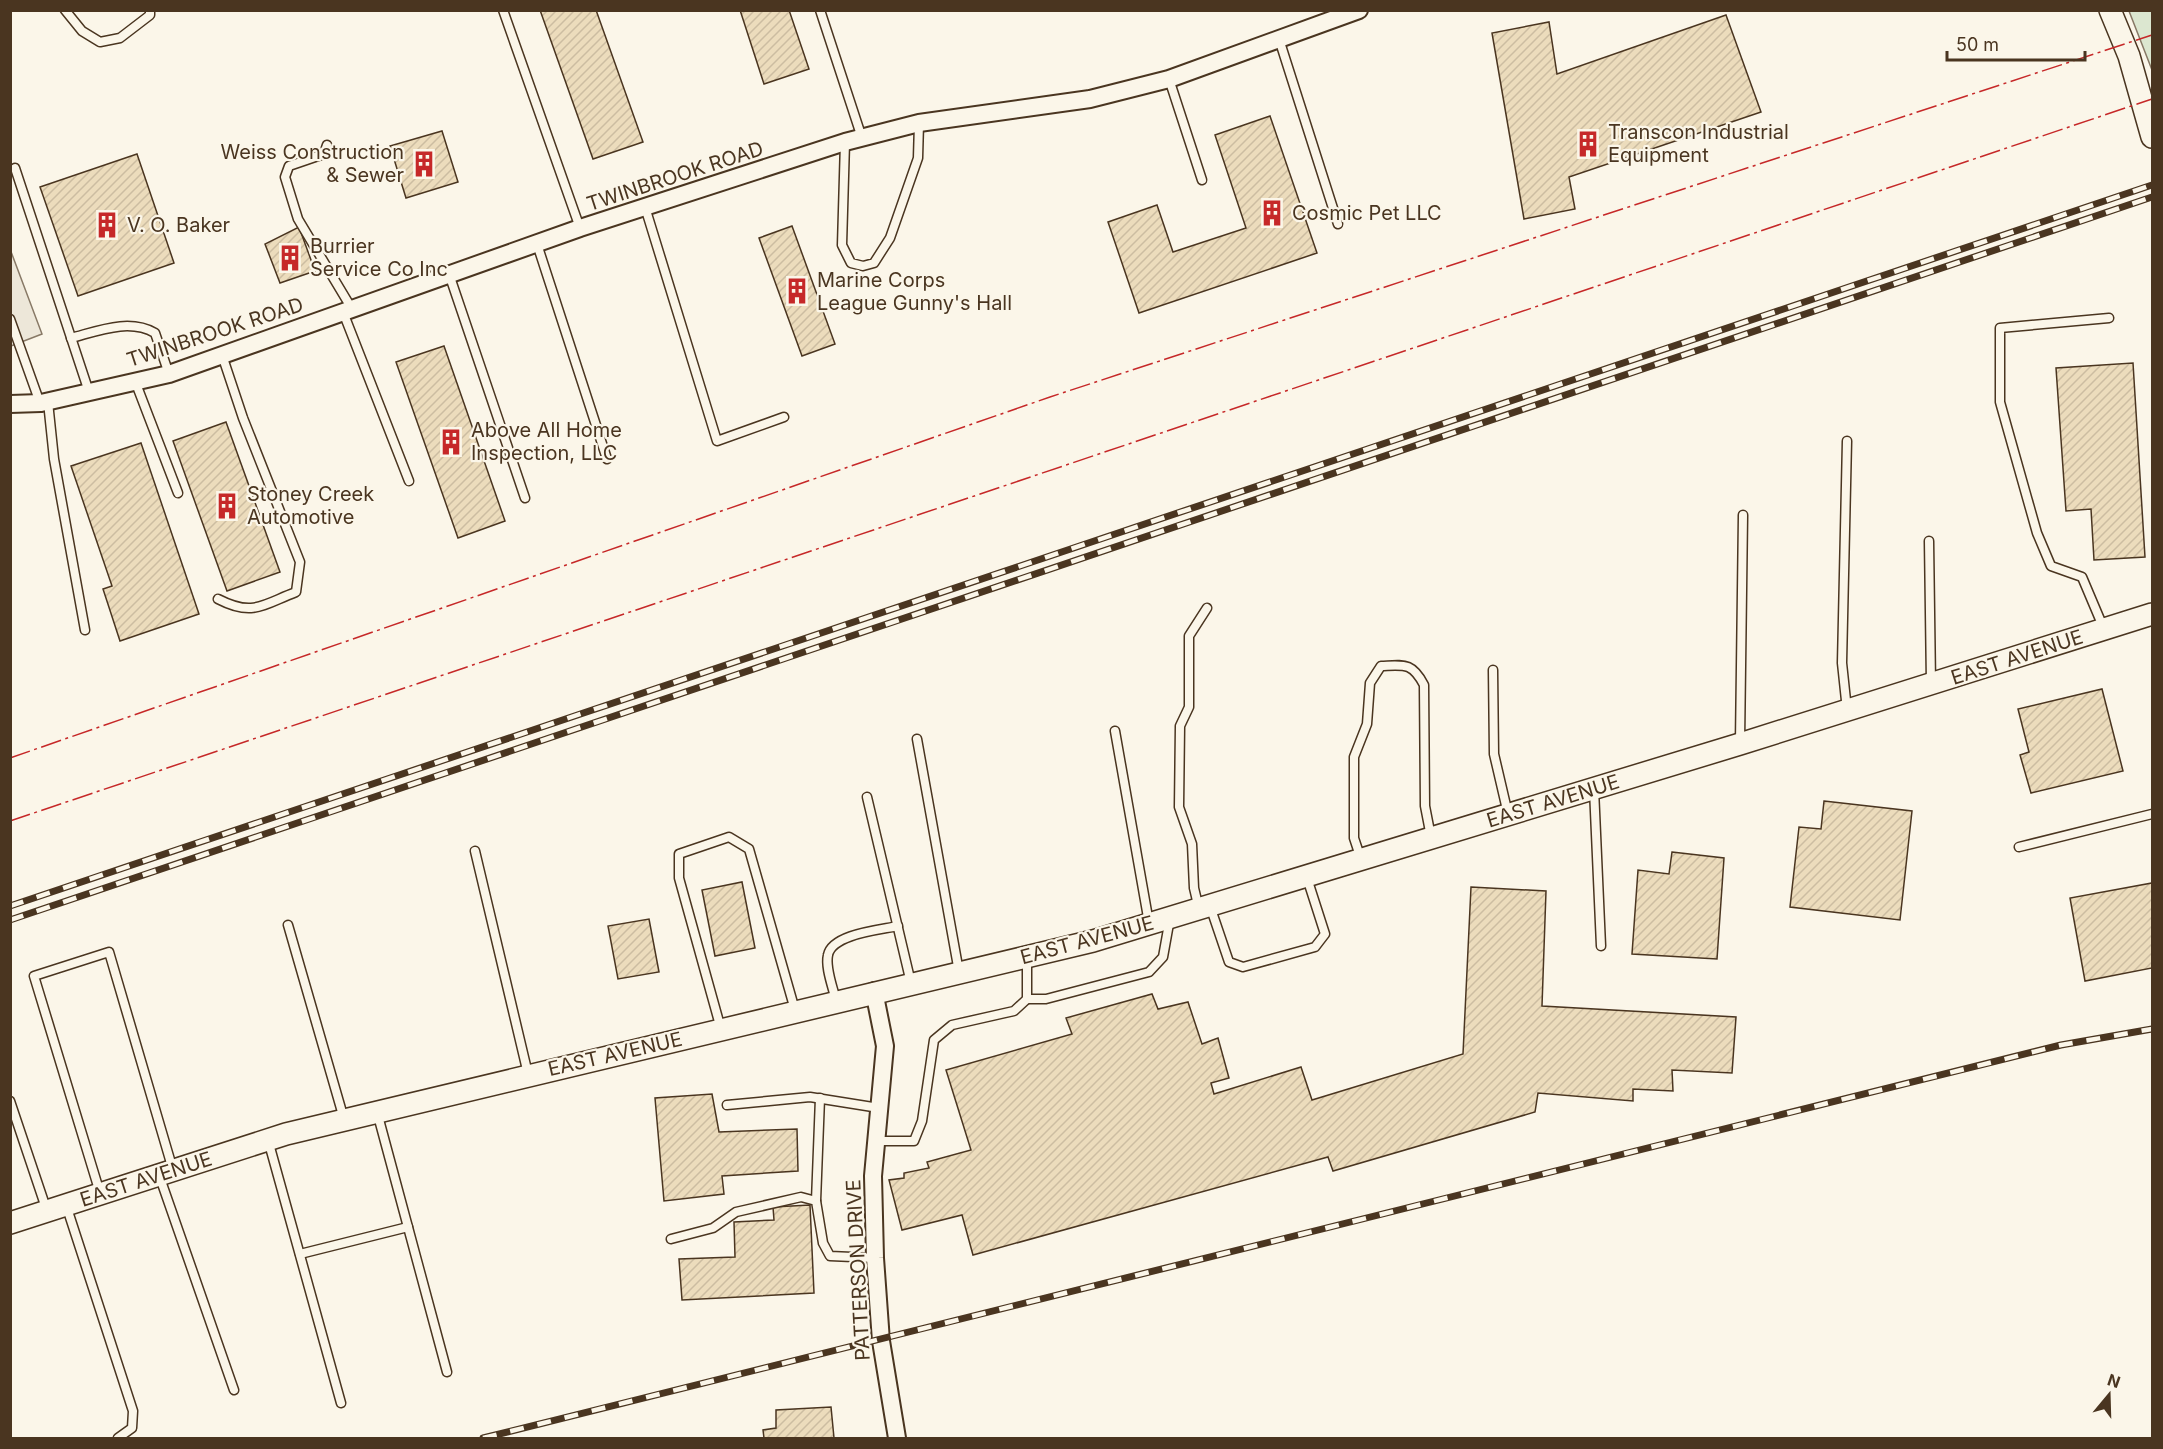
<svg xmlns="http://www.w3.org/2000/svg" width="2163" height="1449" font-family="Inter,sans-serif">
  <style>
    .park { fill: #dce7d0; stroke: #887966; stroke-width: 1.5 }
    .parking { fill: #ede7d9; stroke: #887966; stroke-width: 1.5 }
    .building { fill: url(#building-hatch); stroke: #4a3520; stroke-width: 1.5 }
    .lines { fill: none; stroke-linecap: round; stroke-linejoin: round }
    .service-casing { stroke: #4a3520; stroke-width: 11 }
    .minor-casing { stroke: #4a3520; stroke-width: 20 }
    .tertiary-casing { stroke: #4a3520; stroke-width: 24 }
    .service { stroke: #fbf6e9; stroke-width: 8 }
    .minor { stroke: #fbf6e9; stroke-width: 16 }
    .tertiary { stroke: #fbf6e9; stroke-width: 21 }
    .rail-casing { stroke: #4a3520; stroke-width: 7 }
    .rail { stroke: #fbf6e9; stroke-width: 4.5; stroke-dasharray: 14; stroke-linecap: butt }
    .power { stroke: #c62828; stroke-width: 1.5; stroke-dasharray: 21 4.5 3 4.5; stroke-linecap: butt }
    .labels { text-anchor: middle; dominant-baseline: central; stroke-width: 4.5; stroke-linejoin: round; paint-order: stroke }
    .poi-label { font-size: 20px; fill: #4a3520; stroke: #fbf6e9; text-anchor: start }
    .street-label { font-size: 20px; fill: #4a3520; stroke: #fbf6e9 }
  </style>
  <defs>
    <pattern id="building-hatch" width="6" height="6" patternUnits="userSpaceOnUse" patternTransform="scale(1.5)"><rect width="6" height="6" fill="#ecdcbc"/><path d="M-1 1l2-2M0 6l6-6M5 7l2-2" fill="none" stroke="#ccbda1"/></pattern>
  </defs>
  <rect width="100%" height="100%" fill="#fbf6e9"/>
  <path class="park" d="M 2129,11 L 2152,11 L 2152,70 Z"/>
  <path class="parking" d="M 10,249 L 42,334 L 11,346 L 10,346 Z"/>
  <g class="building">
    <path d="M 540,10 L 596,10 L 643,142 L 593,159 Z"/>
    <path d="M 740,10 L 789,10 L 809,69 L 764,84 Z"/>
    <path d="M 1726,15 L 1761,112 L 1569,177 L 1575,209 L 1524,219 L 1492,33 L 1549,22 L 1557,74 Z"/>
    <path d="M 1270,116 L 1317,253 L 1139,313 L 1108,222 L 1157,205 L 1173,252 L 1246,228 L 1215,135 Z"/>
    <path d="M 442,131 L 458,182 L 406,198 L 390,146 Z"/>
    <path d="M 137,154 L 174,263 L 78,296 L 40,187 Z"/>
    <path d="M 792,226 L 835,344 L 802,356 L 759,238 Z"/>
    <path d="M 299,227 L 315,271 L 280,283 L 265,244 Z"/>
    <path d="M 444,346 L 505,521 L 458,538 L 396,362 Z"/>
    <path d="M 2133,363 L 2145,557 L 2094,560 L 2091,509 L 2066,511 L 2056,368 Z"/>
    <path d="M 226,422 L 280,572 L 227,591 L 173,441 Z"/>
    <path d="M 141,443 L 199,614 L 120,641 L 103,589 L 112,586 L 71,466 Z"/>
    <path d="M 2102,689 L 2123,771 L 2031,793 L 2020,755 L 2029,752 L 2018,709 Z"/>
    <path d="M 1824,801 L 1912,811 L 1900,920 L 1790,907 L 1799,827 L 1821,829 Z"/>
    <path d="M 1672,852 L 1724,858 L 1717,959 L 1632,954 L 1638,870 L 1669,874 Z"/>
    <path d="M 742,882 L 755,948 L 715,956 L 702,890 Z"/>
    <path d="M 2152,883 L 2152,968 L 2085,981 L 2070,898 Z"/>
    <path d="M 1471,887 L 1546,891 L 1542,1006 L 1736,1017 L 1732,1073 L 1672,1070 L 1673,1091 L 1633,1089 L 1633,1101 L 1538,1093 L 1535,1112 L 1333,1171 L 1328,1157 L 973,1255 L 962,1215 L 902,1230 L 889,1180 L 904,1178 L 904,1173 L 929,1168 L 927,1162 L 971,1150 L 946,1070 L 1072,1034 L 1066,1018 L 1152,994 L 1158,1009 L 1188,1002 L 1202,1044 L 1218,1038 L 1229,1078 L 1211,1083 L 1214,1094 L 1301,1067 L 1312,1100 L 1463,1054 Z"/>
    <path d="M 649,919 L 659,972 L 618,979 L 608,926 Z"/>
    <path d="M 712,1094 L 719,1132 L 797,1129 L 798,1171 L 722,1176 L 724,1194 L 664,1201 L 655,1098 Z"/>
    <path d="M 810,1205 L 814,1293 L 682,1300 L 679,1259 L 735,1257 L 734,1222 L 774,1220 L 773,1207 Z"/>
    <path d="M 831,1407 L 834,1438 L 764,1438 L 763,1430 L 776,1428 L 776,1410 Z"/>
  </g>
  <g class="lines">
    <g class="service-casing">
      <g id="service">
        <path d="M 65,10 L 82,31 L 100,42 L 120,38 L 150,15 L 150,10"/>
        <path d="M 503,10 L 580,228"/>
        <path d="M 820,10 L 862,138"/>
        <path d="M 1279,39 L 1338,224"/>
        <path d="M 1169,79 L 1202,180"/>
        <path d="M 845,142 L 842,245 L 851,263 L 863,266 L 874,263 L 890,238 L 918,158 L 919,123"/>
        <path d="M 327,145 L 324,154 L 289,166 L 285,177 L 298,219 L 352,309"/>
        <path d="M 15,168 L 89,392"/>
        <path d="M 645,207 L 717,441 L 784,417"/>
        <path d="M 537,244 L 607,459"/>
        <path d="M 449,274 L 525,498"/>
        <path d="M 343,312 L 409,481"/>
        <path d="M 10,319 L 40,403"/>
        <path d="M 71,338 C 98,331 129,318 155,333 L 169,374"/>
        <path d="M 135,381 L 178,493"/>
        <path d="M 48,402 L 54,459 L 85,630"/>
        <path d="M 1847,441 L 1842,663 L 1847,710"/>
        <path d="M 1929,541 L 1931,684"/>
        <path d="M 218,599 C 253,617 262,605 296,592 L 300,562 L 243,418 L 222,355"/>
        <path d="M 2104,629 L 2082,577 L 2051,566 L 2037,533 L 2000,402 L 2000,328 L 2109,318"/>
        <path d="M 1493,670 L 1494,754 L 1508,814"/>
        <path d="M 1115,731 L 1149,923"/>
        <path d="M 917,739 L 959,972"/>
        <path d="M 1740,742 L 1743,515"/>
        <path d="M 1594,789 L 1601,946"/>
        <path d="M 867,797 L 911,983"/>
        <path d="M 2019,847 L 2152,814"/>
        <path d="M 475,851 L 528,1074"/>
        <path d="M 1361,859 L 1354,838 L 1354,757 L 1367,724 L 1370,683 L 1381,666 C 1404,665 1412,662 1424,685 L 1425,806 L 1431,837"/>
        <path d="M 1210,906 L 1229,962 L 1243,967 L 1315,947 L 1325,934 L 1307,878"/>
        <path d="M 1199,909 L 1194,888 L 1192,844 L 1179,807 L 1180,726 L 1189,707 L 1189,636 L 1207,608"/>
        <path d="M 288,925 L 344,1119"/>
        <path d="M 1027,999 L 1046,999 L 1149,972 L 1163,957 L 1170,918"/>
        <path d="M 836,1001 C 833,987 825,968 828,955 C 832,934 880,930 898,926"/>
        <path d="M 721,1029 L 679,878 L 679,854 L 729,837 L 749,849 L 795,1010"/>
        <path d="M 10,1101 L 47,1211"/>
        <path d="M 727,1105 L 810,1097 L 879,1108"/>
        <path d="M 377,1112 L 447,1372"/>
        <path d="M 268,1140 L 341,1403"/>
        <path d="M 876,1141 L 914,1141 L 922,1121 L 934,1040 L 952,1025 L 1014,1011 L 1027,999 L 1027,958"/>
        <path d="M 159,1175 L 234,1390"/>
        <path d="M 100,1193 L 34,976 L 109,952 L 173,1170"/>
        <path d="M 816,1201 L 820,1098"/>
        <path d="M 66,1205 L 133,1411 L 132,1428 L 118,1438"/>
        <path d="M 671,1239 L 713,1228 L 736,1212 L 801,1197 L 816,1201 L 823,1243 L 830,1256 L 875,1258"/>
        <path d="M 300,1254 L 408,1227"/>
      </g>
    </g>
    <g class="minor-casing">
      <g id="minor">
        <path d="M 10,404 L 41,403 L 169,374 L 580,228 L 845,142 L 919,123 L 1090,99 L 1169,79 L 1359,10"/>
        <path d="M 874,991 L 885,1046 L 873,1176 L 875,1258 L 881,1341 L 897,1438"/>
      </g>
    </g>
    <g class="tertiary-casing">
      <g id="tertiary">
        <path d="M 2110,10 L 2129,56 L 2152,137"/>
        <path d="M 10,1223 L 286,1134 L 1093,941 L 1740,744 L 2152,614"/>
      </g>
    </g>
    <use href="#service" class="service"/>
    <use href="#minor" class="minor"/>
    <use href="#tertiary" class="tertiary"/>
    <g class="rail-casing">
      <g id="rail">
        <path d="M 10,906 L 2152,185"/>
        <path d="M 10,920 L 2152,197"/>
        <path d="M 483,1438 L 2061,1045 L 2152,1029"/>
      </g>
    </g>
    <use href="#rail" class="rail"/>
    <g class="power">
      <path d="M 10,758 L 1050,397 L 2152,35"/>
      <path d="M 10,821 L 2152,99"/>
    </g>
  </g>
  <defs>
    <g id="building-bare" transform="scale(2.07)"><path d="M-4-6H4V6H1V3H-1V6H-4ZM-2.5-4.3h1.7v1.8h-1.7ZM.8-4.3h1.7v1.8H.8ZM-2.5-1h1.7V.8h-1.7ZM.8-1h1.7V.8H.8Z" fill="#c62828" stroke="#fbf6e9" stroke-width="2.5" paint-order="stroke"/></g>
  </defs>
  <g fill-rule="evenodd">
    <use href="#building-bare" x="1588" y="144"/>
    <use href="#building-bare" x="424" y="164"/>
    <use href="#building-bare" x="1272" y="213"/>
    <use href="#building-bare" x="107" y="225"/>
    <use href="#building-bare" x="290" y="258"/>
    <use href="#building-bare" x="797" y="291"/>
    <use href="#building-bare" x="451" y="442"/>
    <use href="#building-bare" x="227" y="506"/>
  </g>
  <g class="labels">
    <g class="poi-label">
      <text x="1608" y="132">Transcon Industrial<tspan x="1608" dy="23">Equipment</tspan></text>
      <text x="404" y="152" text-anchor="end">Weiss Construction<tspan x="404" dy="23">&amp; Sewer</tspan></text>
      <text x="1292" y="213">Cosmic Pet LLC</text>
      <text x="127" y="225">V. O. Baker</text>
      <text x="310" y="246">Burrier<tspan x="310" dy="23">Service Co Inc</tspan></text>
      <text x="817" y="280">Marine Corps<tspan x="817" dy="23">League Gunny's Hall</tspan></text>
      <text x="471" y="430">Above All Home<tspan x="471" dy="23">Inspection, LLC</tspan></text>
      <text x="247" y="494">Stoney Creek<tspan x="247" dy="23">Automotive</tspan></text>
    </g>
    <g class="street-label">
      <text transform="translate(675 176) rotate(-18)">TWINBROOK ROAD</text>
      <text transform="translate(215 332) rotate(-18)">TWINBROOK ROAD</text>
      <text transform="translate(2017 657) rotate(-18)">EAST AVENUE</text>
      <text transform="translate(1553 801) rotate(-17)">EAST AVENUE</text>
      <text transform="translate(1087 940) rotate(-15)">EAST AVENUE</text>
      <text transform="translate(615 1054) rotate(-13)">EAST AVENUE</text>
      <text transform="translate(146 1179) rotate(-18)">EAST AVENUE</text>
      <text transform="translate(858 1270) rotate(-93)">PATTERSON DRIVE</text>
    </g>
  </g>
  <rect width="2163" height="1449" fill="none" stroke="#4a3520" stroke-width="24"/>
  <g transform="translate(2109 1395) rotate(19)" stroke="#fbf6e9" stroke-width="4.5" paint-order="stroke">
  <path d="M0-4.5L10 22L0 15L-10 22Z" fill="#4a3520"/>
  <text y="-9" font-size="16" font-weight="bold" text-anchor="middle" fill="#4a3520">N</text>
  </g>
  <path d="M1947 51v9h138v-9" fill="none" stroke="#4a3520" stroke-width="3"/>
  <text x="1956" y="51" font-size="18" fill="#4a3520" stroke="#fbf6e9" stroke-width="4.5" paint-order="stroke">50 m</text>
</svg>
